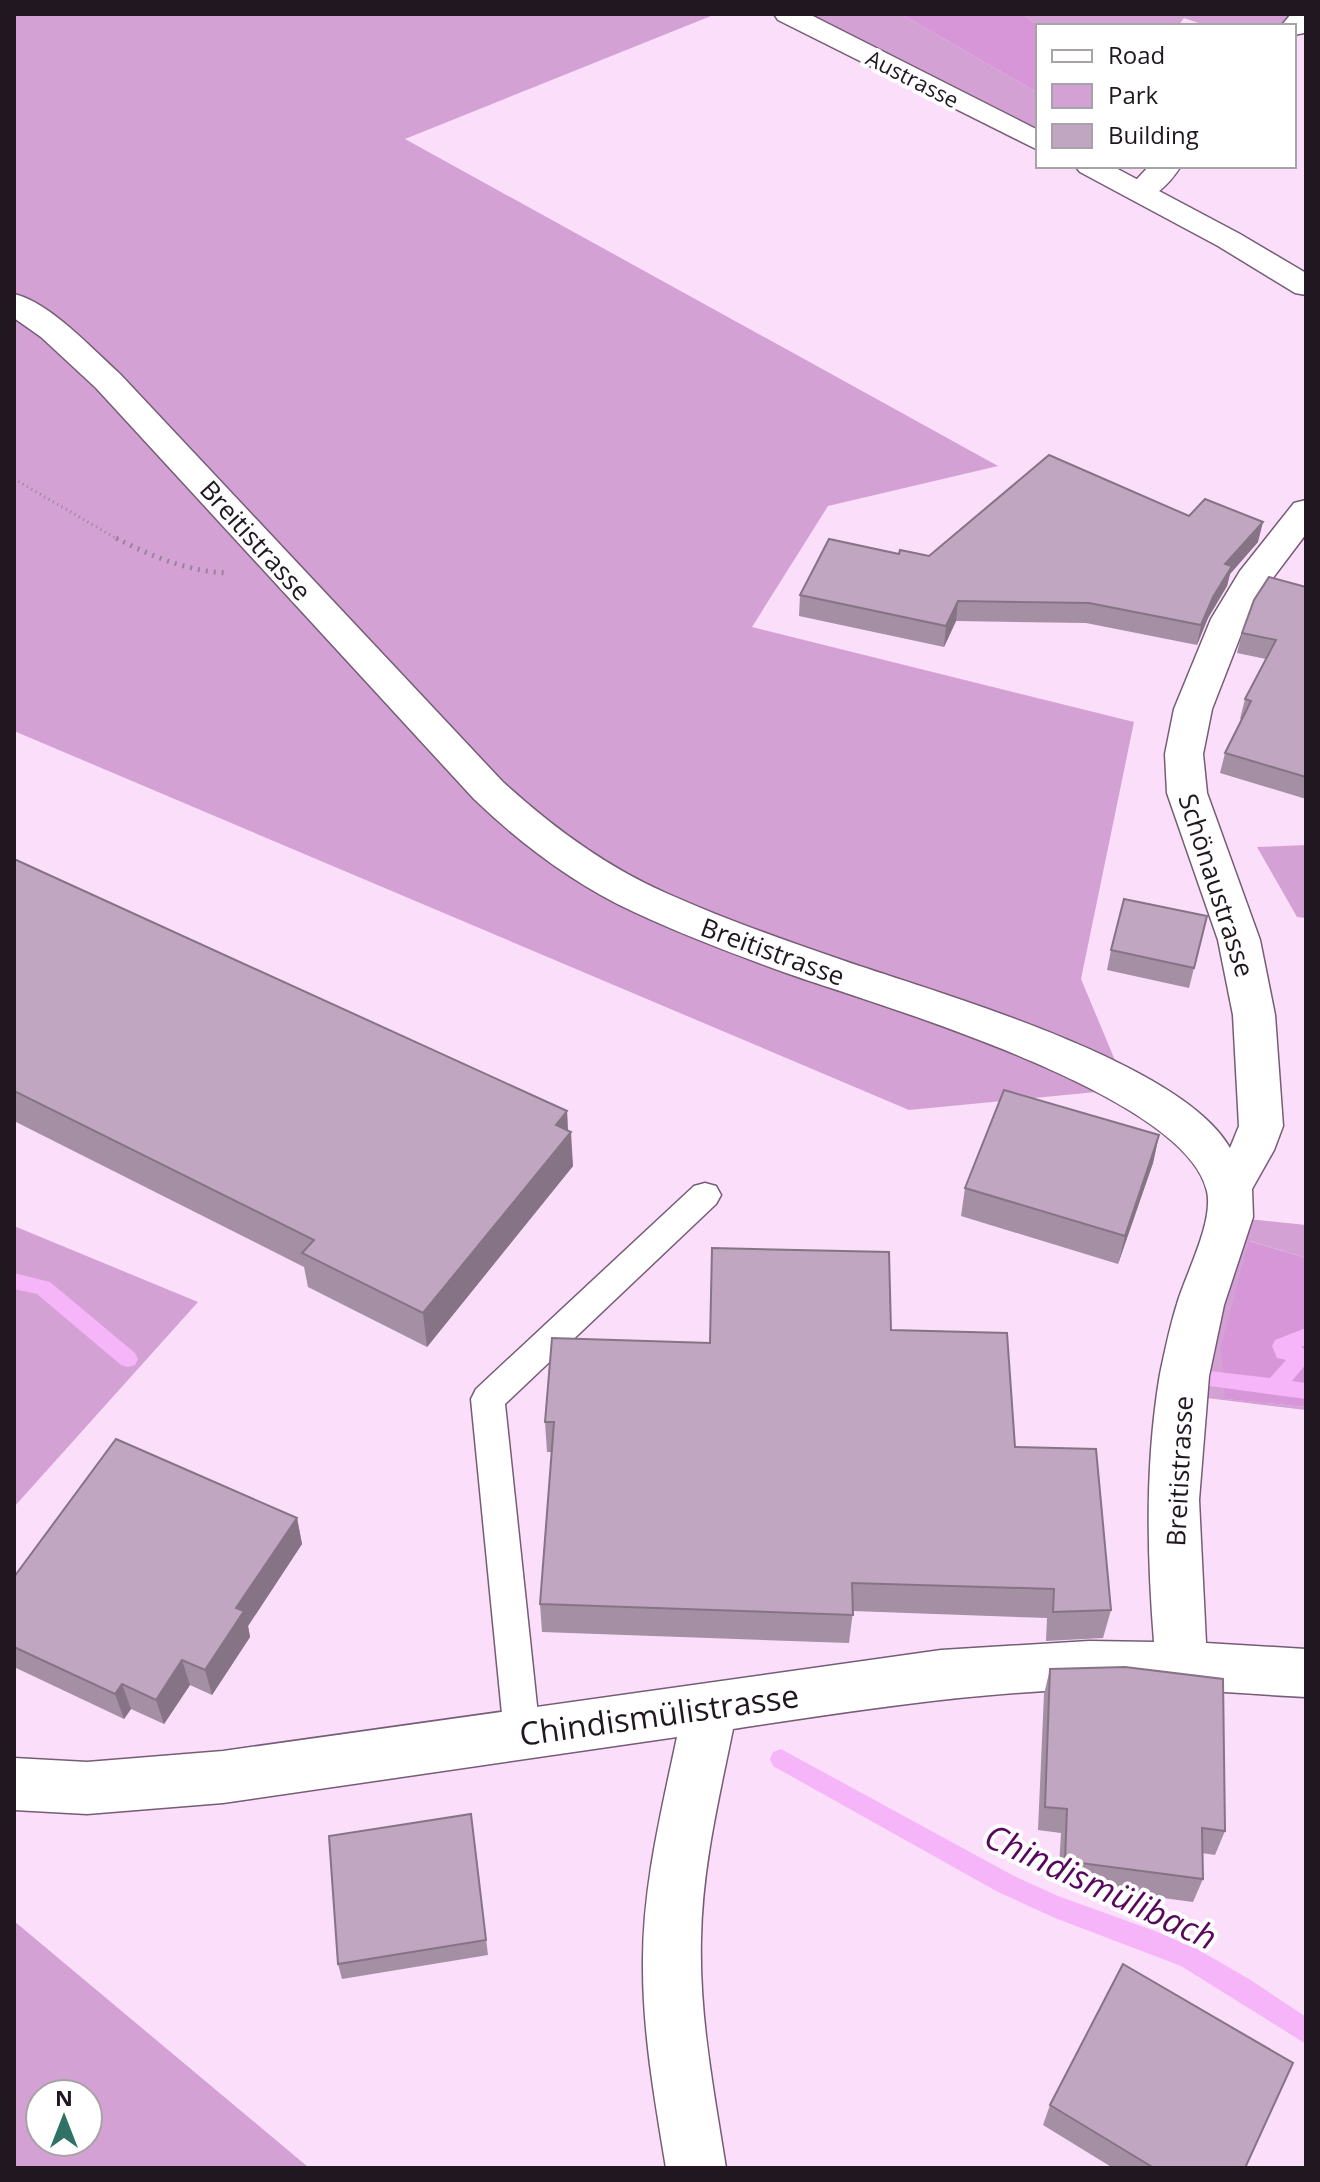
<svg xmlns="http://www.w3.org/2000/svg" width="1320" height="2182" font-family="'Open Sans',sans-serif">
  <style>
    .green { fill: #d4a1d5; fill-rule: evenodd }
    .forest { fill: #d696d7 }
    .lines { fill: none; stroke-linecap: round; stroke-linejoin: round }
    .stream { fill: #f7b5f9; fill-rule: evenodd }
    .service-casing { stroke: #755d75; stroke-width: 3 }
    .minor-casing { stroke: #755d75; stroke-width: 3 }
    .tertiary-casing { stroke: #755d75; stroke-width: 3 }
    .path-far1 { stroke: #978498; stroke-width: 3; stroke-dasharray: 1 4; stroke-linecap: butt }
    .path { stroke: #978498; stroke-width: 5; stroke-dasharray: 2 6; stroke-linecap: butt }
    .service { fill: #fff; fill-rule: evenodd }
    .minor { fill: #fff; fill-rule: evenodd }
    .tertiary { fill: #fff; fill-rule: evenodd }
    .wall { fill: #a58fa5 }
    .shaded-wall { fill: #867486 }
    .building { fill: #c0a6c0; stroke: #867486; stroke-width: 2 }
    .labels { text-anchor: middle; dominant-baseline: central; stroke-width: 8; stroke-linejoin: round; paint-order: stroke }
    .far-street-label { font-size: 22px; fill: #201721; stroke: #fff }
    .street-label { font-size: 26px; fill: #201721; stroke: #fff }
    .near-street-label { font-size: 32px; fill: #201721; stroke: #fff }
    .near-water-label { font-size: 34px; font-style: italic; fill: #58075c; stroke: #fff }
  </style>
  <rect width="100%" height="100%" fill="#fadefa"/>
  <g class="green">
    <path d="M 14,14 L 716,14 L 405,139 L 998,466 L 828,506 L 752,627 L 1134,722 L 1081,979 L 1127,1089 L 909,1110 L 14,731 Z"/>
    <path d="M 788,14 L 901,14 L 1038,93 L 1038,141 Z"/>
    <path d="M 1022,14 L 1306,14 L 1294,27 L 1207,26 L 1184,18 L 1178,26 L 1039,26 Z"/>
    <path d="M 1306,845 L 1306,918 L 1297,917 L 1257,847 Z"/>
    <path d="M 1230,1217 L 1306,1225 L 1306,1258 L 1250,1241 L 1226,1399 L 1306,1407 L 1306,1410 L 1182,1395 Z"/>
    <path d="M 14,1226 L 198,1302 L 14,1507 Z"/>
    <path d="M 14,1921 L 308,2167 L 312,2168 L 14,2168 ZM 88,2094 L 88,2142 L 40,2142 L 40,2094 Z"/>
  </g>
  <g class="forest">
    <path d="M 901,14 L 1022,14 L 1039,26 L 1038,93 Z"/>
    <path d="M 1249,1241 L 1306,1258 L 1306,1407 L 1225,1399 L 1221,1347 Z"/>
  </g>
  <g class="lines">
    <g class="stream">
      <path d="M 14,1273 L 50,1282 L 135,1353 L 138,1359 L 135,1365 L 128,1367 L 121,1365 L 37,1294 L 14,1289 Z"/>
      <path d="M 1306,1328 L 1306,1345 L 1301,1347 L 1306,1350 L 1306,1364 L 1292,1381 L 1306,1383 L 1306,1399 L 1202,1385 L 1199,1379 L 1202,1373 L 1209,1371 L 1270,1378 L 1286,1360 L 1277,1358 L 1272,1346 L 1275,1340 Z"/>
      <path d="M 781,1749 L 1014,1876 L 1058,1896 L 1155,1931 L 1197,1949 L 1249,1979 L 1306,2017 L 1306,2044 L 1181,1966 L 1055,1918 L 998,1892 L 773,1766 L 770,1759 L 773,1752 Z"/>
    </g>
    <g class="service-casing">
      <path id="service" d="M 705,1183 L 716,1186 L 721,1195 L 716,1204 L 505,1404 L 540,1734 L 535,1746 L 522,1751 L 509,1746 L 504,1734 L 471,1399 L 476,1389 L 694,1186 Z"/>
    </g>
    <g class="minor-casing">
      <g id="minor">
        <path d="M 1291,14 L 1306,14 L 1304,33 L 1294,35 L 1294,26 L 1281,26 Z"/>
        <path d="M 1149,166 L 1181,166 C 1169,184 1153,203 1130,197 L 1126,191 Z"/>
        <path d="M 14,294 C 51,303 92,349 120,374 L 502,781 C 551,826 605,866 666,893 C 724,919 783,940 842,960 C 937,993 1181,1061 1230,1148 L 1239,1126 L 1233,1015 L 1218,940 L 1167,793 L 1165,754 L 1174,709 L 1211,619 L 1240,571 L 1294,503 L 1306,500 L 1306,534 L 1269,583 L 1247,619 L 1212,709 L 1203,754 L 1207,793 L 1260,940 L 1275,1015 L 1283,1126 L 1274,1150 L 1252,1189 L 1253,1217 L 1224,1305 L 1209,1376 L 1199,1500 L 1206,1643 L 1306,1649 L 1306,1697 C 1234,1693 1161,1687 1088,1689 C 968,1693 851,1711 733,1729 C 719,1798 702,1868 701,1939 C 699,2016 714,2092 726,2168 L 666,2168 C 655,2101 643,2035 643,1967 C 642,1889 661,1813 677,1737 L 223,1803 L 87,1814 L 14,1810 L 14,1758 L 87,1762 L 223,1751 L 941,1650 L 1089,1641 L 1154,1642 C 1147,1553 1145,1462 1160,1374 C 1165,1350 1170,1326 1177,1304 C 1186,1273 1214,1222 1207,1191 C 1185,1094 881,1006 792,975 C 739,956 685,936 634,912 C 574,884 522,845 474,799 L 96,388 L 41,337 L 14,318 Z"/>
      </g>
    </g>
    <g class="tertiary-casing">
      <g id="tertiary">
        <path d="M 774,14 L 809,14 L 1038,130 L 1038,150 L 778,20 Z"/>
        <path d="M 1075,166 L 1112,166 L 1240,234 L 1306,273 L 1306,295 L 1295,293 L 1218,246 L 1080,172 Z"/>
      </g>
    </g>
    <path class="path-far1" d="M 14,479 L 119,540"/>
    <path class="path" d="M 116,538 C 151,556 186,571 226,573"/>
    <use href="#service" class="service"/>
    <use href="#minor" class="minor"/>
    <use href="#tertiary" class="tertiary"/>
  </g>
  <g class="wall">
    <path d="M 1189,516 L 1258,542 L 1230,574 L 1227,586 L 1208,618 L 1197,645 L 1086,623 L 956,621 L 944,647 L 799,616 L 800,595 L 899,554 L 929,556 Z"/>
    <path d="M 1306,587 L 1306,799 L 1220,773 L 1225,753 L 1242,719 L 1240,719 L 1245,699 L 1266,659 L 1237,653 L 1242,633 Z"/>
    <path d="M 14,859 L 567,1111 L 568,1130 L 573,1166 L 427,1347 L 308,1287 L 304,1267 L 14,1121 Z"/>
    <path d="M 1207,916 L 1189,988 L 1107,970 L 1111,950 Z"/>
    <path d="M 1159,1135 L 1153,1163 L 1118,1264 L 961,1216 L 965,1188 Z"/>
    <path d="M 891,1330 L 1015,1447 L 1111,1610 L 1103,1638 L 1046,1641 L 1047,1618 L 853,1611 L 849,1643 L 542,1632 L 540,1604 L 552,1452 L 547,1452 L 545,1422 L 710,1343 Z"/>
    <path d="M 297,1518 L 302,1544 L 248,1626 L 250,1637 L 212,1695 L 190,1685 L 164,1724 L 131,1709 L 124,1719 L 14,1667 L 14,1577 Z"/>
    <path d="M 1050,1669 L 1225,1831 L 1215,1855 L 1202,1853 L 1203,1879 L 1193,1902 L 1058,1884 L 1061,1833 L 1038,1830 L 1044,1694 Z"/>
    <path d="M 471,1814 L 488,1955 L 342,1979 L 338,1964 Z"/>
    <path d="M 1050,2105 L 1245,2168 L 1113,2168 L 1043,2125 Z"/>
  </g>
  <g class="shaded-wall">
    <path d="M 1263,522 L 1258,542 L 1230,574 L 1227,586 L 1208,618 L 1197,645 L 1201,625 L 1225,564 Z"/>
    <path d="M 958,601 L 956,621 L 944,647 L 946,626 Z"/>
    <path d="M 567,1111 L 568,1135 L 571,1132 L 573,1166 L 427,1347 L 423,1313 L 556,1125 Z"/>
    <path d="M 1159,1135 L 1153,1163 L 1118,1264 L 1125,1236 Z"/>
    <path d="M 297,1518 L 302,1544 L 248,1626 L 250,1637 L 212,1695 L 205,1670 L 236,1608 Z"/>
    <path d="M 182,1660 L 190,1685 L 164,1724 L 156,1700 Z"/>
    <path d="M 122,1684 L 131,1709 L 124,1719 L 115,1694 Z"/>
  </g>
  <g class="building">
    <path d="M 1049,455 L 1189,516 L 1205,499 L 1263,522 L 1225,564 L 1232,566 L 1213,597 L 1201,625 L 1089,603 L 958,601 L 946,626 L 800,595 L 829,539 L 899,554 L 900,550 L 929,556 Z"/>
    <path d="M 1269,577 L 1306,587 L 1306,777 L 1225,753 L 1251,701 L 1245,699 L 1276,640 L 1242,633 L 1254,600 Z"/>
    <path d="M 14,859 L 567,1111 L 556,1125 L 571,1132 L 423,1313 L 302,1253 L 314,1240 L 14,1091 Z"/>
    <path d="M 1124,899 L 1207,916 L 1194,968 L 1111,950 Z"/>
    <path d="M 1004,1090 L 1159,1135 L 1125,1236 L 965,1188 Z"/>
    <path d="M 712,1248 L 889,1252 L 891,1330 L 1007,1333 L 1015,1447 L 1096,1449 L 1111,1610 L 1053,1612 L 1054,1589 L 852,1583 L 853,1615 L 540,1604 L 554,1422 L 545,1422 L 552,1338 L 710,1343 Z"/>
    <path d="M 116,1439 L 297,1518 L 236,1608 L 244,1611 L 205,1670 L 182,1660 L 156,1700 L 122,1684 L 115,1694 L 14,1647 L 14,1577 Z"/>
    <path d="M 1125,1667 L 1223,1679 L 1225,1831 L 1202,1828 L 1203,1879 L 1065,1861 L 1067,1809 L 1045,1807 L 1050,1669 Z"/>
    <path d="M 471,1814 L 486,1940 L 338,1964 L 329,1836 Z"/>
    <path d="M 1123,1964 L 1293,2063 L 1245,2168 L 1154,2168 L 1050,2105 Z"/>
  </g>
  <g class="labels">
    <g class="far-street-label">
      <text transform="translate(913 78) rotate(27)">Austrasse</text>
    </g>
    <g class="street-label">
      <text transform="translate(256 540) rotate(48)">Breitistrasse</text>
      <text transform="translate(1217 885) rotate(72)">Schönaustrasse</text>
      <text transform="translate(773 951) rotate(20)">Breitistrasse</text>
      <text transform="translate(1179 1471) rotate(-87)">Breitistrasse</text>
    </g>
    <g class="near-street-label">
      <text transform="translate(659 1714) rotate(-8)">Chindismülistrasse</text>
    </g>
    <g class="near-water-label">
      <text transform="translate(1101 1886) rotate(25)">Chindismülibach</text>
    </g>
  </g>
  <rect width="1320" height="2182" fill="none" stroke="#201721" stroke-width="32"/>
  <rect x="1036" y="24" width="260" height="144" fill="#ffffff" stroke="#a6a2a6" stroke-width="2"/>
  <rect x="1052" y="50" width="40" height="12" fill="#ffffff" stroke="#a6a2a6" stroke-width="2"/>
  <text x="1108" y="64" font-size="24" fill="#201721">Road</text>
  <rect x="1052" y="84" width="40" height="24" fill="#d4a1d5" stroke="#a6a2a6" stroke-width="2"/>
  <text x="1108" y="104" font-size="24" fill="#201721">Park</text>
  <rect x="1052" y="124" width="40" height="24" fill="#c0a6c0" stroke="#a6a2a6" stroke-width="2"/>
  <text x="1108" y="144" font-size="24" fill="#201721">Building</text>
  <g transform="translate(64 2118)"><circle r="38" fill="#ffffff" stroke="#a6a2a6" stroke-width="2"/>
  <path d="M0-6L14 30L0 20L-14 30Z" fill="#307263"/>
  <text y="-12" font-size="22" font-weight="bold" text-anchor="middle" fill="#201721">N</text>
  </g>
</svg>
